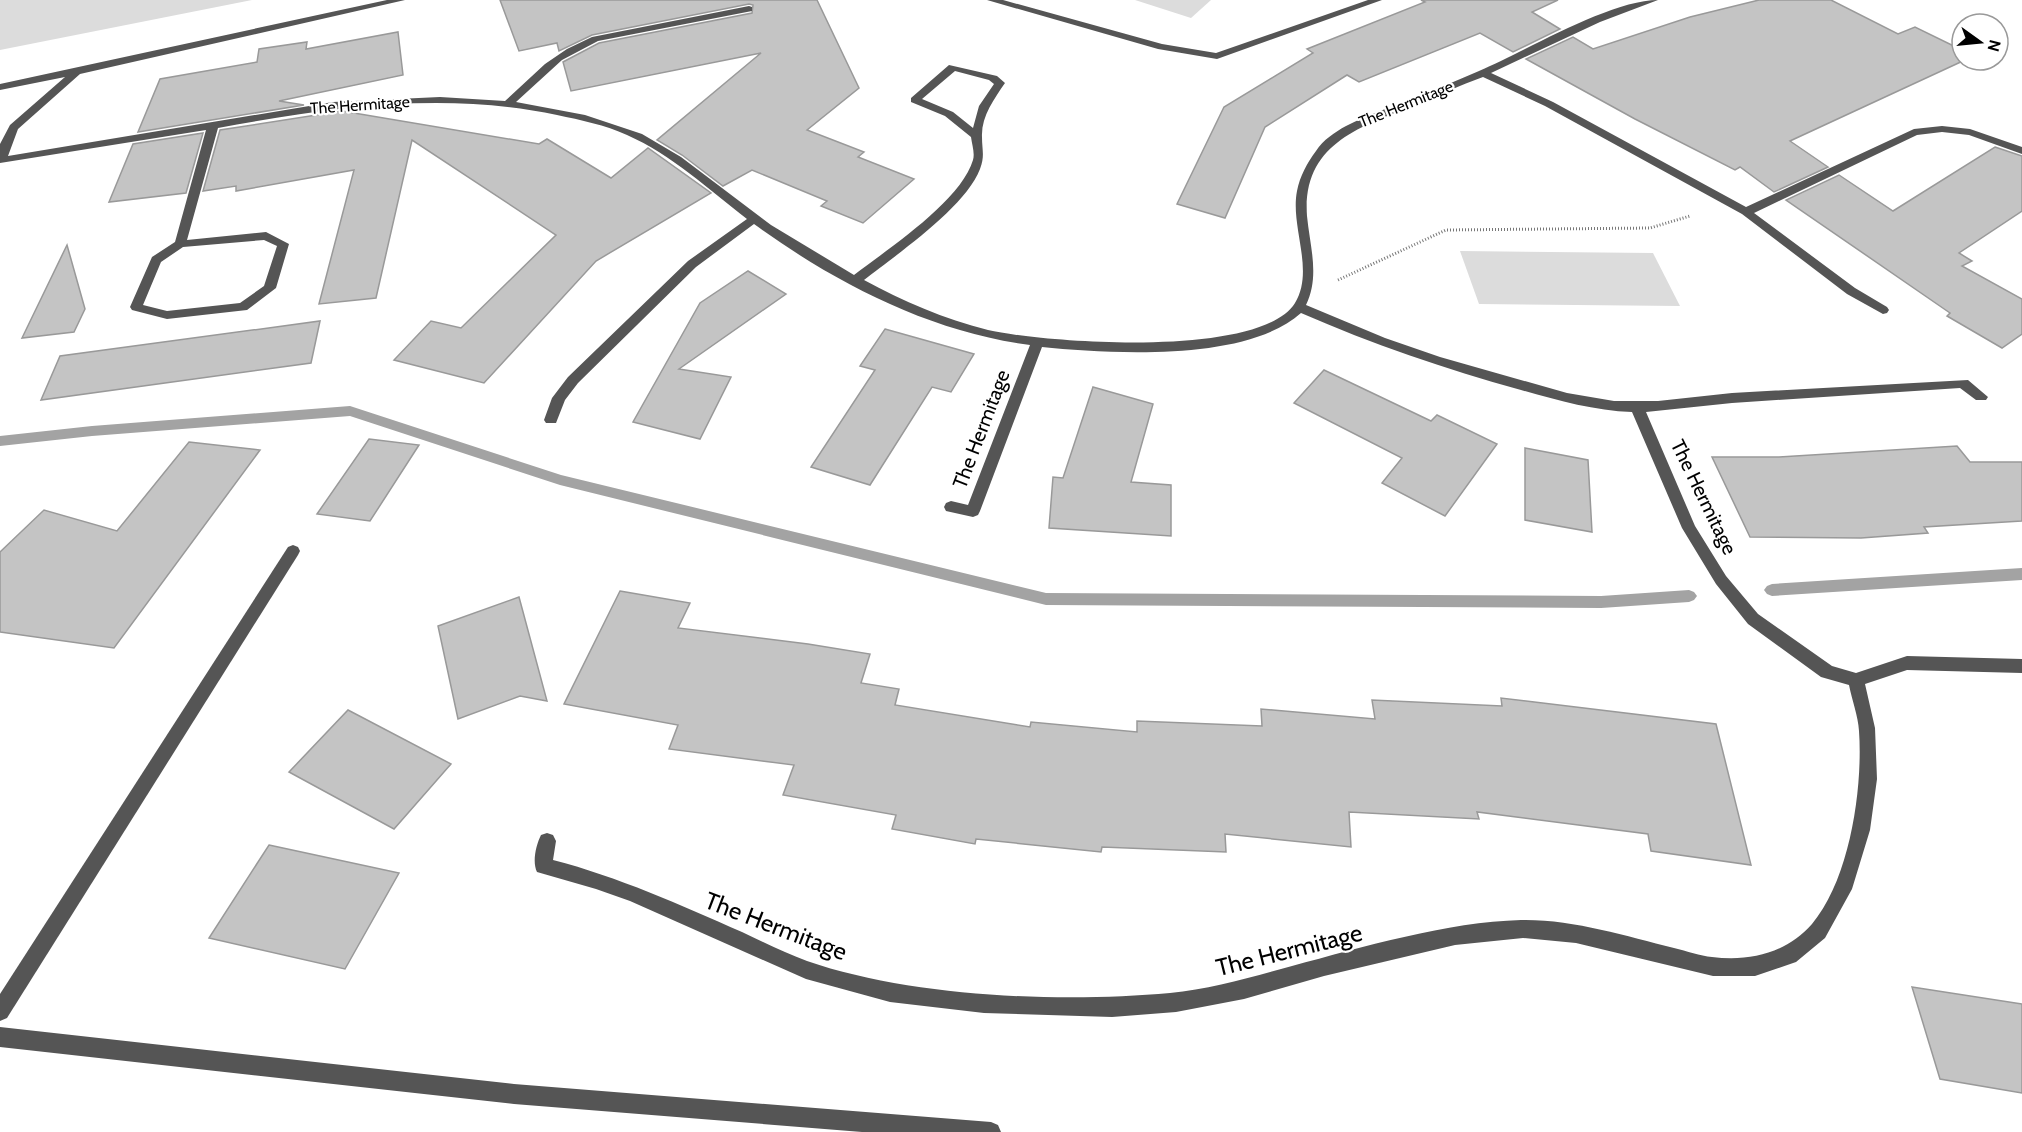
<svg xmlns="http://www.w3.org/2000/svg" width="2022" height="1132" font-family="Cabin,sans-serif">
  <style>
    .green { fill: #dcdcdc }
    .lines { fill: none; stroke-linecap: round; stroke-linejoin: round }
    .stream { fill: #a3a3a3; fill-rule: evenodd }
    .building { fill: #c4c4c4; stroke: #999; stroke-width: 1.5 }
    .path { stroke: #777; stroke-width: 3; stroke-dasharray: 1 2; stroke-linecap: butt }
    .minor { fill: #555; fill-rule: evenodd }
    .labels { text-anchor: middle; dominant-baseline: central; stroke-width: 4.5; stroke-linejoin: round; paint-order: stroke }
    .far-street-label { font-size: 16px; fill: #000; stroke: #fff }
    .street-label { font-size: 20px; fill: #000; stroke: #fff }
    .near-street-label { font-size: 24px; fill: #000; stroke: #fff }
  </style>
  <rect width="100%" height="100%" fill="#fff"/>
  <g class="green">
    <path d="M 0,0 L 252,0 L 0,50 Z"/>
    <path d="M 1135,0 L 1211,0 L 1191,18 Z"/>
    <path d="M 1460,251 L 1653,253 L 1680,306 L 1479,304 Z"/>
  </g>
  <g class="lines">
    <g class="stream">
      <path d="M 350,406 L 561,475 L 1046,593 L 1601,596 L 1689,590 L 1694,592 L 1697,596 L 1694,600 L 1689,602 L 1601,608 L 1046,605 L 560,485 L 350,416 L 92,436 L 0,446 L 0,436 L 92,426 Z"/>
      <path d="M 2022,568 L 2022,580 L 1772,596 L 1767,594 L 1764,590 L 1767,586 L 1772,584 Z"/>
    </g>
  </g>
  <g class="building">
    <path d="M 500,0 L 817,0 L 859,88 L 807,130 L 864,152 L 858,157 L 914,179 L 863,223 L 821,206 L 827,201 L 752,170 L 723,186 L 682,155 L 657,140 L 761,53 L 571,91 L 563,62 L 599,43 L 752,13 L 753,5 L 749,4 L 592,35 L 559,51 L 557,43 L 519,51 Z"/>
    <path d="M 1421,0 L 1558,0 L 1532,12 L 1560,29 L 1513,52 L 1480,33 L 1359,82 L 1347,75 L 1265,127 L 1225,218 L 1177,204 L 1224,107 L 1313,53 L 1307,49 L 1425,2 Z"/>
    <path d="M 1759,0 L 1831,0 L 1898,34 L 1915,27 L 1962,50 L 1962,60 L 1965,60 L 1790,141 L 1828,167 L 1774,192 L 1740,167 L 1735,170 L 1635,119 L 1526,59 L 1573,37 L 1593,49 L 1690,17 Z"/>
    <path d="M 398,32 L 403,75 L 279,101 L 304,105 L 138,132 L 160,79 L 257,62 L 259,49 L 307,42 L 306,49 Z"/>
    <path d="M 342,111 L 539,144 L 547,139 L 611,178 L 648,148 L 711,193 L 596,261 L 484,383 L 394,360 L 431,321 L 461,328 L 556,235 L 412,140 L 376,298 L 319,304 L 354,170 L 236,191 L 236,186 L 203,191 L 220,130 Z"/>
    <path d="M 203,133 L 186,193 L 109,202 L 133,144 Z"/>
    <path d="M 1995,147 L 2022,156 L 2022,211 L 1959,253 L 1972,261 L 1962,266 L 2022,299 L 2022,334 L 2002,348 L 1947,316 L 1950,313 L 1786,200 L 1839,175 L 1893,211 Z"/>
    <path d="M 67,245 L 85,309 L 74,332 L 22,338 Z"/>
    <path d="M 748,271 L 786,294 L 679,369 L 731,377 L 700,439 L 633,422 L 700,303 Z"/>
    <path d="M 320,321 L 311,363 L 41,400 L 60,356 Z"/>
    <path d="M 885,329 L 974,354 L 951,392 L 932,387 L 870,485 L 811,467 L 875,370 L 860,366 Z"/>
    <path d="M 1324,370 L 1431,421 L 1437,415 L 1497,444 L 1445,516 L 1382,483 L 1402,458 L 1294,403 Z"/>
    <path d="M 1093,387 L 1153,404 L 1131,482 L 1171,485 L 1171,536 L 1049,528 L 1053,477 L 1063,478 Z"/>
    <path d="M 369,439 L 419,445 L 370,521 L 317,514 Z"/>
    <path d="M 189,442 L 260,450 L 114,648 L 0,632 L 0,552 L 44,510 L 117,531 Z"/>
    <path d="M 1957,446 L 1970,462 L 2022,462 L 2022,521 L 1924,527 L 1928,533 L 1861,538 L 1750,537 L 1712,457 L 1779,457 Z"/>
    <path d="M 1525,448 L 1588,460 L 1592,532 L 1525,520 Z"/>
    <path d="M 620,591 L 690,603 L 678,628 L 808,644 L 870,654 L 861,683 L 899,689 L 895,705 L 1030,727 L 1031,722 L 1137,732 L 1137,721 L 1262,726 L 1261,709 L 1375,719 L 1372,700 L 1502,706 L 1501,698 L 1716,724 L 1751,865 L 1651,851 L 1648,834 L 1477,812 L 1479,819 L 1349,812 L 1351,847 L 1225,834 L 1226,852 L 1102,847 L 1101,852 L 976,839 L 975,844 L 892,829 L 896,815 L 783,795 L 794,765 L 669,749 L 678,725 L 564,704 Z"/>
    <path d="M 519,597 L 547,701 L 520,696 L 458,719 L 438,626 Z"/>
    <path d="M 348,710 L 451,764 L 394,829 L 289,772 Z"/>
    <path d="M 269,845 L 399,873 L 345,969 L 209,938 Z"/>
    <path d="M 1912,987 L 2022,1004 L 2022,1093 L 1940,1079 Z"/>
  </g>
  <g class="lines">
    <path class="path" d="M 1338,280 L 1446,230 L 1650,228 L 1690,216"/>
    <g class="minor">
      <path d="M 387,0 L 405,0 L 80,74 L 18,129 L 8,156 L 333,102 L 440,97 L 505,101 L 545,64 L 567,49 L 592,37 L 749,6 L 752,7 L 752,11 L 598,41 L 562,60 L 516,102 L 585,115 L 642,134 L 681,157 L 771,225 L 854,275 C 888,249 961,201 973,160 C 975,153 972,145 971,137 L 945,116 L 911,102 L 911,98 L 949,65 L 997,76 L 1005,83 C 994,99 981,117 982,137 C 982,150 985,156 980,169 C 965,208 897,254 864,280 C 903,301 944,319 988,330 C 1045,343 1260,359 1295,303 C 1315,270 1290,227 1297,191 C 1300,176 1307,163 1316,151 C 1323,140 1335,132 1346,126 C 1365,116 1386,109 1406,101 C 1430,92 1455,81 1479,71 C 1526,51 1610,0 1658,0 L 1600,22 L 1491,73 L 1553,102 L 1746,207 L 1914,129 L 1942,126 L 1970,129 L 2022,147 L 2022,154 L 1969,135 L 1942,132 L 1917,135 L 1754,213 L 1855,288 L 1887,307 L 1889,310 L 1887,313 L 1883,314 L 1847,294 L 1742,214 L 1545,106 L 1483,77 C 1460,85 1438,96 1415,105 C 1360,127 1302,144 1307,216 C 1310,247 1320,276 1306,305 L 1385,338 L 1440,357 L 1567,393 L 1614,401 L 1658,401 L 1732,393 L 1968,380 L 1988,397 L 1986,400 L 1976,400 L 1960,388 L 1732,403 L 1646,412 L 1695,526 L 1726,576 L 1758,614 L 1832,666 L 1856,673 L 1907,656 L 2022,659 L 2022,673 L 1907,670 L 1865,684 L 1875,728 L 1877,779 L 1870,830 L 1852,889 L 1825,938 L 1796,962 L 1755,976 L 1713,976 L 1576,943 L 1523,938 L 1455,945 L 1324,976 L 1244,999 L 1176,1012 L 1112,1017 L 984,1013 L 890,1002 L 806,979 L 630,901 L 596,889 L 537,872 C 532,862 536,845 541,835 L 547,833 L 553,835 L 556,841 L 553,860 C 619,877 680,905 742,932 C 763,942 785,953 807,961 C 911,997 1060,1003 1170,993 C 1211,989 1252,977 1292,966 C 1363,947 1447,922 1521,920 C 1573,919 1625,936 1674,948 C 1687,951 1700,956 1712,957 C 1749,962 1787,953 1812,924 C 1850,879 1863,788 1859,731 C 1858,716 1852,700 1849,685 L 1821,677 L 1748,624 L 1716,584 L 1682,528 L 1632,412 C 1594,411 1557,400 1521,390 C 1445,369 1372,344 1301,313 C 1246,362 1112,354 1042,347 L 980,511 L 978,515 L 973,517 L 946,511 L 944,507 L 946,503 L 951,501 L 968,505 L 1030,345 C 930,332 835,283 754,224 L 696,267 L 578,383 L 565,400 L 556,423 L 546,423 L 544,420 L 552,398 L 568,377 L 688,261 L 747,219 C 708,189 672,155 627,135 C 605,125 581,120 557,115 C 444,91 330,107 218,128 L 187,240 L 266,232 L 289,244 L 276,288 L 247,310 L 167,319 L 132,310 L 130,307 L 152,257 L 175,242 L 206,130 L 0,163 L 0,144 L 10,125 L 65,77 L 0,90 L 0,84 ZM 955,71 L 989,80 L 994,84 L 979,106 L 973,128 L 953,112 L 922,99 ZM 264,240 L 277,246 L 264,286 L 240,303 L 167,311 L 143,305 L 161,262 L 183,247 Z"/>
      <path d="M 987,0 L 1003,0 L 1162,44 L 1216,53 L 1368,0 L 1382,0 L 1217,59 L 1158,49 Z"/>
      <path d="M 293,545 L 298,547 L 300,551 L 298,555 L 7,1018 L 0,1021 L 0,994 L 288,547 Z"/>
      <path d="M 0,1027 L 514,1084 L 991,1122 L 998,1125 L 1001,1132 L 862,1132 L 514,1104 L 0,1047 Z"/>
    </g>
  </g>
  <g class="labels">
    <g class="far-street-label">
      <text transform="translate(1406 104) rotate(-22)">The Hermitage</text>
      <text transform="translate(360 105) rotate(-4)">The Hermitage</text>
    </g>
    <g class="street-label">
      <text transform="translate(981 429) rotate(-69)">The Hermitage</text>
      <text transform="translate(1704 497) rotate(64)">The Hermitage</text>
    </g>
    <g class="near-street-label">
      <text transform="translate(776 926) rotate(21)">The Hermitage</text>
      <text transform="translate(1289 950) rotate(-14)">The Hermitage</text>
    </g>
  </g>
  <g transform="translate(1980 42) rotate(105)"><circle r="28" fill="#ffffff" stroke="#999999" stroke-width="1.5"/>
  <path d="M0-4.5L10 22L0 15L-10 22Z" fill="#000000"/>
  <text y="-9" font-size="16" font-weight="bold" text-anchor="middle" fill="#000000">N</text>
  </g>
</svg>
